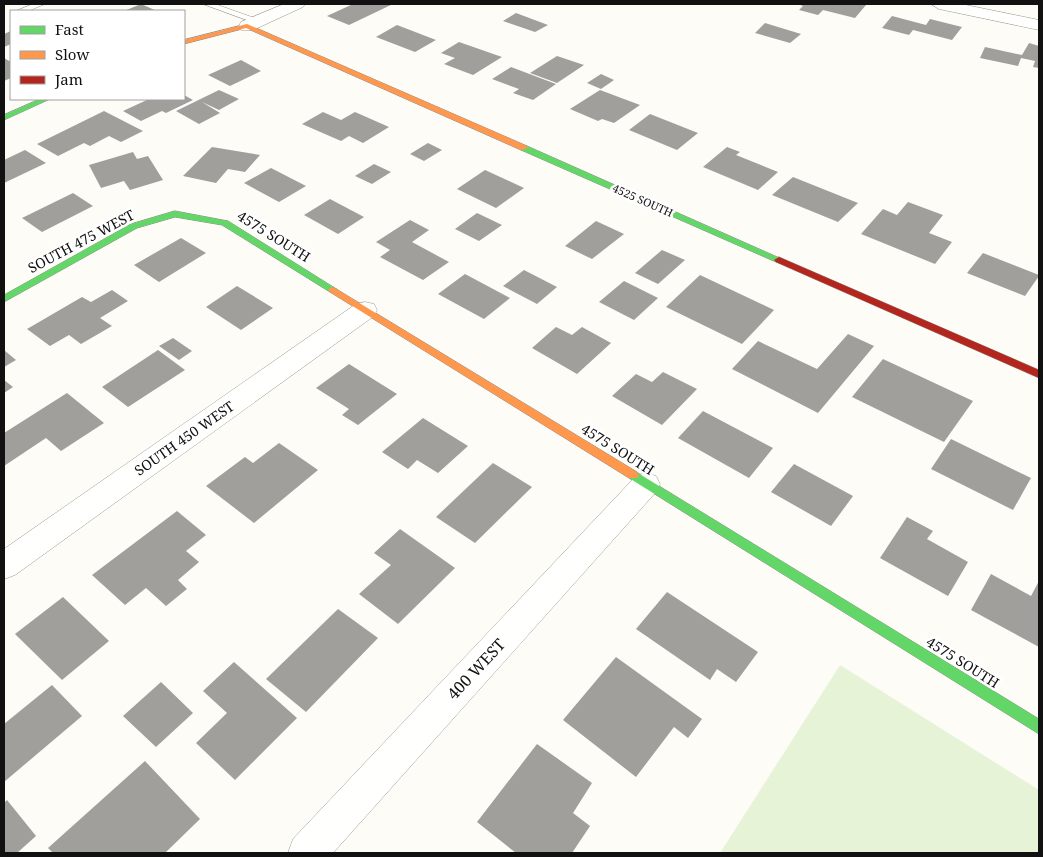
<svg xmlns="http://www.w3.org/2000/svg" width="1043" height="857" font-family="'Noto Serif',serif">
  <style>
    .green { fill: #e7f3d7 }
    .building { fill: #a19f9c }
    .lines { fill: none; stroke-linecap: round; stroke-linejoin: round }
    .lane-casing { stroke: #979795; stroke-width: 1 }
    .street-casing { stroke: #979795; stroke-width: 1 }
    .fast-casing { stroke: #8e8d8b; stroke-width: 1 }
    .slow-casing { stroke: #8e8d8b; stroke-width: 1 }
    .jam-casing { stroke: #8e8d8b; stroke-width: 1 }
    .lane { fill: #fffffe; fill-rule: evenodd }
    .street { fill: #fffffe; fill-rule: evenodd }
    .fast { fill: #63d668; fill-rule: evenodd }
    .slow { fill: #ff974d; fill-rule: evenodd }
    .jam { fill: #b3261e; fill-rule: evenodd }
    .labels { text-anchor: middle; dominant-baseline: central; stroke-width: 5; stroke-linejoin: round; paint-order: stroke }
    .far-street-label { font-size: 11px; fill: #111; stroke: #fff }
    .street-label { font-size: 14px; fill: #111; stroke: #fff }
    .near-street-label { font-size: 16px; fill: #111; stroke: #fff }
  </style>
  <rect width="100%" height="100%" fill="#fdfcf7"/>
  <path class="green" d="M 840,665 L 1039,790 L 1039,853 L 720,853 Z"/>
  <g class="building">
    <path d="M 141,4 L 157,11 L 124,11 Z"/>
    <path d="M 353,4 L 393,4 L 349,25 L 327,16 Z"/>
    <path d="M 798,4 L 860,4 L 866,5 L 855,18 L 823,10 L 818,15 L 799,10 L 803,6 Z"/>
    <path d="M 516,13 L 548,25 L 535,32 L 503,21 Z"/>
    <path d="M 892,16 L 926,25 L 930,19 L 962,27 L 952,40 L 913,30 L 909,35 L 882,28 Z"/>
    <path d="M 765,23 L 801,34 L 790,43 L 755,33 Z"/>
    <path d="M 397,25 L 436,40 L 415,52 L 376,37 Z"/>
    <path d="M 11,31 L 11,44 L 4,47 L 4,34 Z"/>
    <path d="M 459,42 L 502,57 L 473,75 L 444,64 L 455,58 L 441,53 Z"/>
    <path d="M 1029,43 L 1039,46 L 1039,68 L 1033,67 L 1035,61 L 1021,58 L 1018,66 L 980,58 L 985,47 L 1022,55 Z"/>
    <path d="M 557,56 L 584,65 L 557,83 L 530,73 Z"/>
    <path d="M 4,58 L 11,62 L 11,78 L 4,81 Z"/>
    <path d="M 241,60 L 261,71 L 230,86 L 208,75 Z"/>
    <path d="M 511,67 L 556,84 L 533,100 L 513,93 L 519,89 L 492,79 Z"/>
    <path d="M 601,74 L 614,80 L 601,89 L 587,83 Z"/>
    <path d="M 219,90 L 239,99 L 219,110 L 202,102 L 220,113 L 199,124 L 176,111 Z"/>
    <path d="M 600,90 L 640,105 L 614,123 L 602,119 L 598,121 L 570,109 Z"/>
    <path d="M 184,95 L 193,100 L 166,113 L 162,111 L 141,121 L 123,111 L 149,99 L 184,99 Z"/>
    <path d="M 104,111 L 143,131 L 121,142 L 109,136 L 90,146 L 84,143 L 58,156 L 37,144 Z"/>
    <path d="M 323,112 L 341,120 L 355,112 L 389,127 L 363,143 L 349,136 L 341,141 L 302,124 Z"/>
    <path d="M 650,114 L 698,133 L 677,150 L 629,130 Z"/>
    <path d="M 428,143 L 442,150 L 424,161 L 410,154 Z"/>
    <path d="M 212,147 L 260,155 L 245,172 L 228,169 L 216,183 L 183,176 Z"/>
    <path d="M 727,147 L 740,152 L 736,155 L 778,172 L 758,190 L 703,167 Z"/>
    <path d="M 25,150 L 46,163 L 4,183 L 4,160 Z"/>
    <path d="M 133,152 L 137,159 L 148,156 L 163,180 L 130,190 L 124,181 L 101,188 L 89,165 Z"/>
    <path d="M 374,164 L 391,172 L 372,184 L 355,176 Z"/>
    <path d="M 271,168 L 306,186 L 279,202 L 244,183 Z"/>
    <path d="M 485,170 L 524,188 L 496,208 L 457,189 Z"/>
    <path d="M 793,177 L 858,203 L 838,222 L 772,195 Z"/>
    <path d="M 73,193 L 93,206 L 42,232 L 22,218 Z"/>
    <path d="M 330,199 L 364,217 L 338,234 L 304,215 Z"/>
    <path d="M 908,202 L 943,215 L 929,233 L 952,242 L 935,264 L 861,234 L 883,209 L 897,215 Z"/>
    <path d="M 477,213 L 502,225 L 479,241 L 455,229 Z"/>
    <path d="M 410,220 L 429,230 L 412,242 L 449,262 L 423,280 L 380,257 L 390,250 L 376,242 Z"/>
    <path d="M 596,221 L 624,234 L 592,259 L 565,246 Z"/>
    <path d="M 181,238 L 206,253 L 159,282 L 134,265 Z"/>
    <path d="M 662,250 L 685,260 L 658,284 L 635,273 Z"/>
    <path d="M 983,253 L 1039,275 L 1039,276 L 1025,296 L 967,273 Z"/>
    <path d="M 524,270 L 557,287 L 537,304 L 503,286 Z"/>
    <path d="M 465,274 L 510,298 L 484,319 L 438,294 Z"/>
    <path d="M 700,275 L 774,310 L 742,344 L 666,307 Z"/>
    <path d="M 624,281 L 658,298 L 634,320 L 599,302 Z"/>
    <path d="M 237,286 L 273,308 L 241,330 L 206,307 Z"/>
    <path d="M 112,290 L 128,301 L 100,318 L 112,326 L 81,344 L 69,335 L 50,346 L 27,329 L 82,297 L 91,302 Z"/>
    <path d="M 556,327 L 572,335 L 582,327 L 611,343 L 577,374 L 532,348 Z"/>
    <path d="M 848,334 L 874,346 L 818,413 L 732,369 L 758,341 L 817,369 Z"/>
    <path d="M 173,338 L 192,351 L 179,360 L 159,346 Z"/>
    <path d="M 4,350 L 16,360 L 4,367 Z"/>
    <path d="M 158,350 L 185,370 L 128,407 L 102,387 Z"/>
    <path d="M 883,359 L 973,401 L 944,442 L 852,397 Z"/>
    <path d="M 349,364 L 397,394 L 358,425 L 342,415 L 349,409 L 316,388 Z"/>
    <path d="M 663,372 L 697,389 L 662,425 L 612,396 L 636,374 L 652,382 Z"/>
    <path d="M 4,380 L 13,387 L 4,393 Z"/>
    <path d="M 67,393 L 104,423 L 61,451 L 46,438 L 4,466 L 4,433 Z"/>
    <path d="M 703,411 L 773,448 L 749,478 L 678,438 Z"/>
    <path d="M 423,418 L 468,446 L 438,473 L 417,460 L 408,469 L 382,452 Z"/>
    <path d="M 951,439 L 1031,478 L 1013,510 L 931,469 Z"/>
    <path d="M 279,443 L 318,470 L 254,523 L 206,486 L 245,457 L 253,463 Z"/>
    <path d="M 493,463 L 532,487 L 475,543 L 436,517 Z"/>
    <path d="M 794,464 L 853,496 L 831,526 L 771,492 Z"/>
    <path d="M 177,511 L 206,535 L 186,551 L 199,562 L 178,580 L 187,589 L 166,606 L 146,588 L 125,605 L 92,575 Z"/>
    <path d="M 907,517 L 933,531 L 927,539 L 968,562 L 948,596 L 880,558 Z"/>
    <path d="M 400,529 L 455,568 L 398,624 L 359,594 L 391,565 L 374,553 Z"/>
    <path d="M 991,574 L 1031,596 L 1039,581 L 1039,647 L 971,610 Z"/>
    <path d="M 667,592 L 758,652 L 736,682 L 717,669 L 710,680 L 636,629 Z"/>
    <path d="M 63,597 L 109,641 L 62,680 L 15,634 Z"/>
    <path d="M 338,609 L 378,638 L 306,712 L 266,679 Z"/>
    <path d="M 616,657 L 702,719 L 688,738 L 674,727 L 636,777 L 563,720 Z"/>
    <path d="M 234,662 L 297,718 L 235,780 L 196,743 L 227,713 L 203,691 Z"/>
    <path d="M 161,682 L 193,713 L 156,747 L 123,716 Z"/>
    <path d="M 52,685 L 82,716 L 4,782 L 4,724 Z"/>
    <path d="M 537,744 L 592,783 L 573,813 L 590,826 L 572,853 L 516,853 L 477,822 Z"/>
    <path d="M 145,761 L 200,819 L 165,853 L 53,853 L 48,848 Z"/>
    <path d="M 7,800 L 36,836 L 17,853 L 4,853 L 4,803 Z"/>
  </g>
  <g class="lines">
    <g class="lane-casing">
      <g id="lane">
        <path d="M 33,4 L 45,4 L 28,11 L 16,11 Z"/>
        <path d="M 203,4 L 215,4 L 263,21 L 255,23 Z"/>
      </g>
    </g>
    <g class="street-casing">
      <g id="street">
        <path d="M 284,4 L 305,4 L 303,7 L 253,30 L 241,30 L 239,26 L 241,22 Z"/>
        <path d="M 931,4 L 961,4 L 1039,20 L 1039,30 L 939,9 Z"/>
        <path d="M 365,302 L 374,304 L 377,310 L 374,316 L 15,575 L 4,579 L 4,549 L 356,304 Z"/>
        <path d="M 646,473 L 656,476 L 660,484 L 656,492 L 333,853 L 288,853 L 293,839 L 636,476 Z"/>
      </g>
    </g>
    <g class="fast-casing">
      <g id="fast">
        <path d="M 40,99 L 50,99 L 4,120 L 4,115 Z"/>
        <path d="M 521,146 L 527,146 L 784,260 L 779,263 L 776,262 L 521,150 Z"/>
        <path d="M 175,211 L 228,221 L 338,290 L 333,293 L 330,292 L 222,225 L 175,217 L 137,228 L 4,302 L 4,295 L 131,224 Z"/>
        <path d="M 633,470 L 1039,719 L 1039,734 L 629,478 L 627,475 L 629,472 Z"/>
      </g>
    </g>
    <g class="slow-casing">
      <g id="slow">
        <path d="M 247,24 L 527,146 L 528,148 L 521,150 L 246,28 L 184,44 L 184,40 Z"/>
        <path d="M 333,287 L 637,472 L 639,475 L 637,478 L 629,478 L 330,292 L 328,290 L 330,288 Z"/>
      </g>
    </g>
    <g class="jam-casing">
      <path id="jam" d="M 779,257 L 1039,370 L 1039,378 L 776,262 L 774,260 Z"/>
    </g>
    <use href="#lane" class="lane"/>
    <use href="#street" class="street"/>
    <use href="#fast" class="fast"/>
    <use href="#slow" class="slow"/>
    <use href="#jam" class="jam"/>
  </g>
  <g class="labels">
    <g class="far-street-label">
      <text transform="translate(643 200) rotate(24)">4525 SOUTH</text>
    </g>
    <g class="street-label">
      <text transform="translate(274 236) rotate(32)">4575 SOUTH</text>
      <text transform="translate(81 241) rotate(-28)">SOUTH 475 WEST</text>
      <text transform="translate(184 438) rotate(-35)">SOUTH 450 WEST</text>
      <text transform="translate(618 449) rotate(32)">4575 SOUTH</text>
      <text transform="translate(963 662) rotate(32)">4575 SOUTH</text>
    </g>
    <g class="near-street-label">
      <text transform="translate(476 669) rotate(-47)">400 WEST</text>
    </g>
  </g>
  <rect width="1043" height="857" fill="none" stroke="#111111" stroke-width="10"/>
  <rect x="10" y="10" width="175" height="90" fill="#ffffff" stroke="#a0a0a0"/>
  <rect x="20" y="26" width="25" height="8" fill="#63d668" stroke="#a0a0a0"/>
  <text x="55" y="35" font-size="15" fill="#111111">Fast</text>
  <rect x="20" y="51" width="25" height="8" fill="#ff974d" stroke="#a0a0a0"/>
  <text x="55" y="60" font-size="15" fill="#111111">Slow</text>
  <rect x="20" y="76" width="25" height="8" fill="#b3261e" stroke="#a0a0a0"/>
  <text x="55" y="85" font-size="15" fill="#111111">Jam</text>
</svg>
